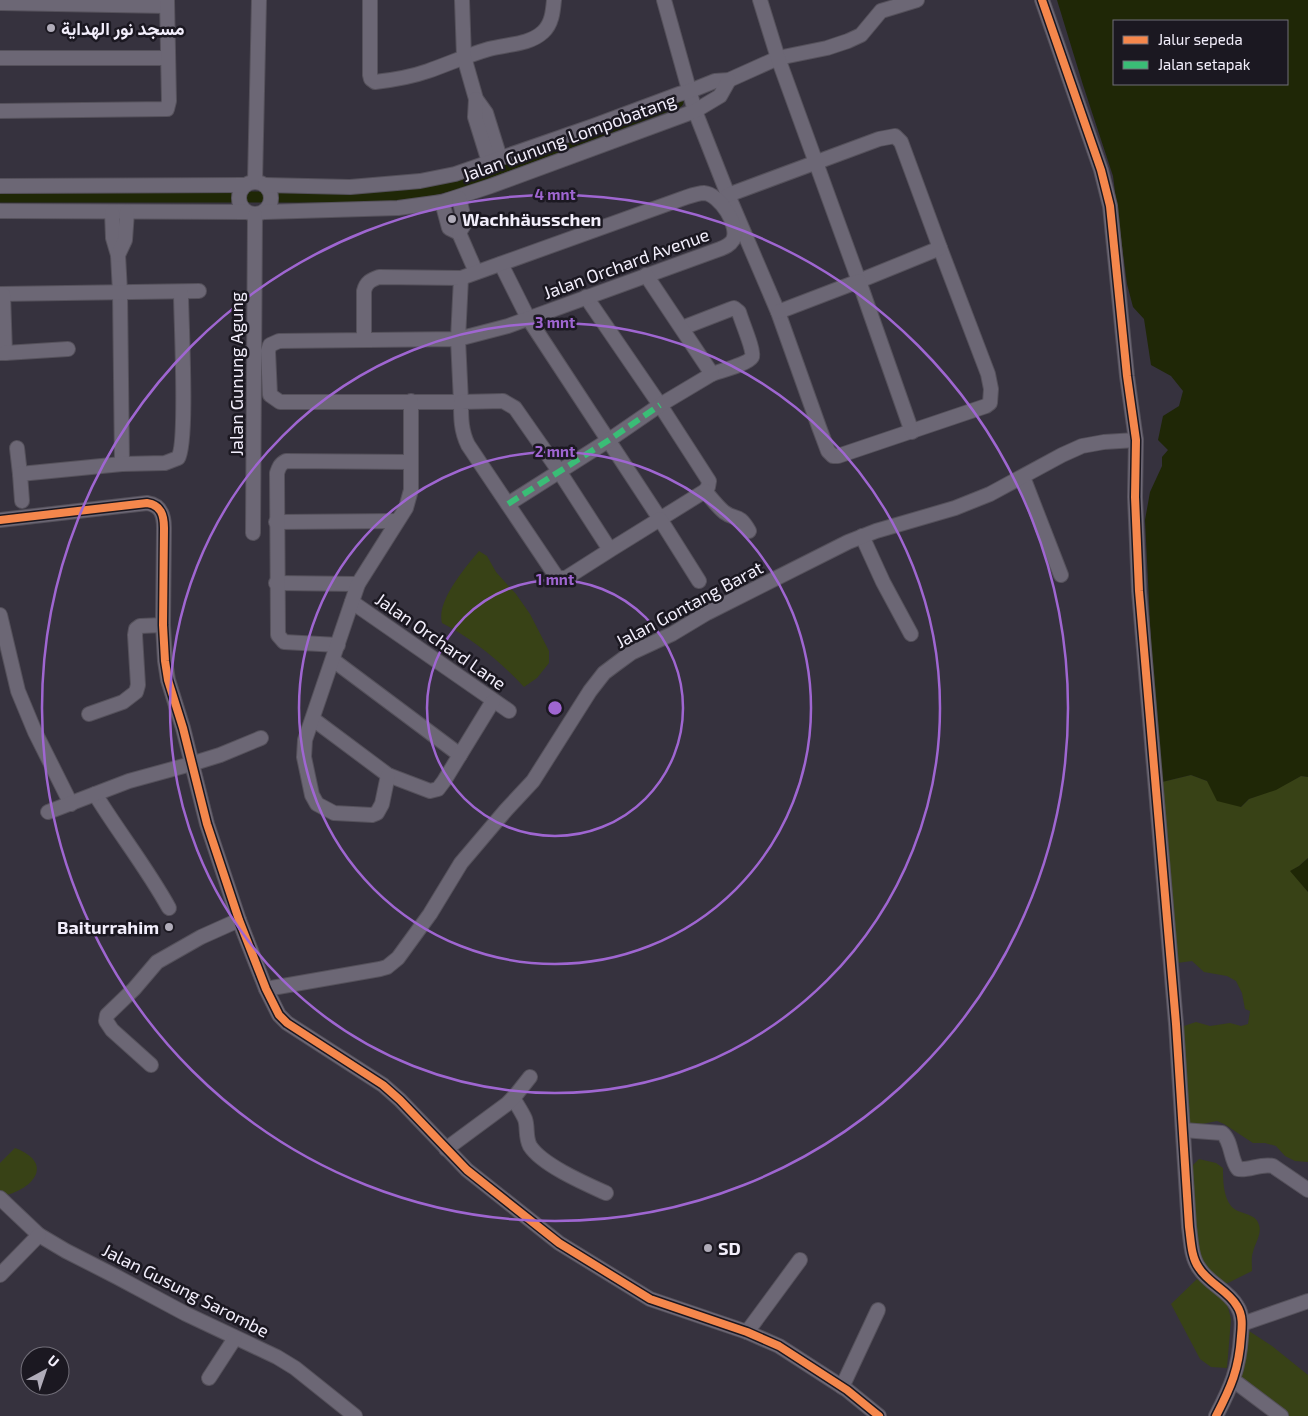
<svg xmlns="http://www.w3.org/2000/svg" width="1308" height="1416" font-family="'Exo 2',Vazirmatn,sans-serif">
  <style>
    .green { fill: #384216 }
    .water { fill: #1f2706; fill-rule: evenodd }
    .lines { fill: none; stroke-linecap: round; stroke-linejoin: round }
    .canal { stroke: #1f2706; stroke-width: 11 }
    .minor-casing { stroke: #55515b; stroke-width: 16 }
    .minor { stroke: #6c6775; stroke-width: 14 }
    .quiet { stroke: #3abd76; stroke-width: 6; stroke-dasharray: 12 6; stroke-linecap: butt }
    .cycleway-casing { stroke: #1b1821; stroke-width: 11 }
    .cycleway { stroke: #f5874c; stroke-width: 8 }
    .ring { fill: none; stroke: #9f66d1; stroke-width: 2.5 }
    .poi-dot { fill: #b0acb9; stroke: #1b1821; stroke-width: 2 }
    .labels { text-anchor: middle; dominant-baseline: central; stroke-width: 5; stroke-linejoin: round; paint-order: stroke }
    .poi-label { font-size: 18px; font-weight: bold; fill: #f2eefb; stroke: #1b1821; text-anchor: start }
    .street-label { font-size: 18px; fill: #f2eefb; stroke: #1b1821 }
    .centre { fill: #9f66d1; stroke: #1b1821; stroke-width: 2.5 }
    .ring-label { font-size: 15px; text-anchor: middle; font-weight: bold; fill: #9f66d1; stroke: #1b1821; stroke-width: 5; stroke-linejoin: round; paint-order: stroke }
  </style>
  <rect width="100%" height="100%" fill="#36323e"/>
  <g class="green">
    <path d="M 479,551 L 487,556 L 496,572 L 516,594 L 530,614 L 549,651 L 549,663 L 537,678 L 524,687 C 501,662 473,639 442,623 C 436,601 466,567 479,551 Z"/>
    <path d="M 1191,775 L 1207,781 L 1241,807 L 1249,799 L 1276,789 L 1301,776 L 1308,777 L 1308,858 L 1299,866 L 1291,871 L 1308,892 L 1308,1162 L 1295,1161 L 1285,1156 L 1276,1146 L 1265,1143 L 1253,1143 L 1224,1124 L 1217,1121 L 1192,1126 L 1185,1125 L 1181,1027 L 1196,1022 L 1210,1026 L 1230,1023 L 1241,1026 L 1248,1024 L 1250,1011 L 1245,1009 L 1242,993 L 1236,981 L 1227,976 L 1204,972 L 1192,961 L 1177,963 L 1162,782 Z"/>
    <path d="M 15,1148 C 52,1162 37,1186 7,1195 L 0,1192 L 0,1163 Z"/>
    <path d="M 1199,1159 L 1216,1163 L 1223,1168 C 1223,1180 1223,1196 1231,1206 C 1238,1215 1256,1212 1259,1225 C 1262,1234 1255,1243 1253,1252 C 1251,1257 1252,1265 1252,1271 L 1226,1284 L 1199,1267 L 1189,1161 L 1193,1165 Z"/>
    <path d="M 1197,1279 L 1214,1293 L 1226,1300 L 1231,1319 L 1227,1368 L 1211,1367 L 1200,1359 L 1171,1304 Z"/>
    <path d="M 1249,1331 L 1272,1346 L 1308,1375 L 1308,1416 L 1277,1416 L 1236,1375 L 1242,1334 Z"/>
  </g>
  <g class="water">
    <path d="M 1057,0 L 1308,0 L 1308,777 L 1301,776 L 1276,790 L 1249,799 L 1241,807 L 1217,801 L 1207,781 L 1191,775 L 1162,782 L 1154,704 L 1145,520 L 1150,492 L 1162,466 L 1162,457 L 1168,450 L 1158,440 L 1163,416 L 1179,406 L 1183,391 L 1171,376 L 1151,365 L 1144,319 L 1133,307 L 1127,284 L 1113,176 L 1083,85 ZM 1114,21 L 1287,21 L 1287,84 L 1114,84 Z"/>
    <path d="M 1308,858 L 1308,892 L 1290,871 L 1299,866 Z"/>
  </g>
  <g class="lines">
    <path class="canal" d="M 0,197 L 380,197 L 425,192 L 461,183 L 678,102"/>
    <g class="minor-casing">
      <g id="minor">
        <path d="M 370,0 L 370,75 L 371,79 L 375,82 C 393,80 411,77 428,71 C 448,64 468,55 489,49 C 507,44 529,45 543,32 C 552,24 553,11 554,0"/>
        <path d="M 462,0 L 464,57 L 476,99 L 486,113 L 500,158"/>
        <path d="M 664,0 L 695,111 L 728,195 L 778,312 L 819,427 L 828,451 L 833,456 L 838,456 L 986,406 L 990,403 L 991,389 L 988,374 L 940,248"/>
        <path d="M 1042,0 L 1101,170 L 1110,206 L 1127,376 L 1136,440 L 1135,497 L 1139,591 L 1176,1024 L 1189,1227 C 1191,1241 1191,1257 1199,1268 C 1209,1284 1228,1290 1237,1306 C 1243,1315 1242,1326 1241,1336 C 1239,1369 1231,1387 1216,1416"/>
        <path d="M 0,3 L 167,6"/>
        <path d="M 0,58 L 168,58"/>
        <path d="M 476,99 L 475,117 L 489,162"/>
        <path d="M 0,111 L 167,109 L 169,101 L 167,0"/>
        <circle cx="255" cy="198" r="16"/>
        <path d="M 255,182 L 259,0"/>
        <path d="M 265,185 L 350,187 L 420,181 L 455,174 L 593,126 L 679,94 L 690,91 L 715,81 L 729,80 L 778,58 L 827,48 L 848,41 L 861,35 L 881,11 L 917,0"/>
        <path d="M 0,186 L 245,185"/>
        <path d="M 728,195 L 879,139 L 895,136 L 901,142 L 940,248 L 859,281 L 778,58 L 760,0"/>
        <path d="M 442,202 L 449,228 L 459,233 L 476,272"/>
        <path d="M 0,211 L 246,212"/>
        <path d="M 112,212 L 113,238 L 118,255 L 120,292 L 122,464"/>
        <path d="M 265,212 L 398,208 L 442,202 L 491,186 L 695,111 L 720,96 L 729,80"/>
        <path d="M 459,233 L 465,223 L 459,198"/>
        <path d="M 118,255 L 125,240 L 127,212"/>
        <path d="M 501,264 L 528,318 L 660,519 L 705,491 L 708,487 L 709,481 L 660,405 L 586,297"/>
        <path d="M 0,294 L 199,291"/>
        <path d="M 778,312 L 859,281 L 912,432"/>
        <path d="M 682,328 L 731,309 L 734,308 L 739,312 C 741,320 755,352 752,357 C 748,364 720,371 712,374"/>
        <path d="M 364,339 L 364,291 C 366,282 371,280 379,277 L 461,278 L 684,198 C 690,196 698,193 704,193 C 720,194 740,226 733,240 C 730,245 725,247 720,249 L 508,326 L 458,339 L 279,341 L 270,345 L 268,351 L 270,395 L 280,402 L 461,402 L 458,339 L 461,278"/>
        <path d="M 0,353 L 5,353 L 3,294"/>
        <path d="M 5,353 L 68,349"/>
        <path d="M 17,448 L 20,474"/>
        <path d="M 1023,477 L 1061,575"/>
        <path d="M 705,491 C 711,498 717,506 724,512 C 736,521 738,512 749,531"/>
        <path d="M 22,501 L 20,474 L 122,464 L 165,463 L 178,458 C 188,443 181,319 181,293"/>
        <path d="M 508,504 L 609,440 L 660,405 L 712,374 L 646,275"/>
        <path d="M 0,520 L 147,503 C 161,505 164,515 164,528 L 163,625 L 165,661 L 168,680 L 183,728 L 207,824 L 239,920 L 266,989 L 279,1015 L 287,1023 L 383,1085 L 400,1100 L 467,1170 L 559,1243 L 650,1299 L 747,1332 L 779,1346 L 847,1390 L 879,1416"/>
        <path d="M 276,522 L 397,521"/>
        <path d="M 253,533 L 255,215"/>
        <path d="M 862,536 L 883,582 L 911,634"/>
        <path d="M 610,550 L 566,578 L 559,578 L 556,576 L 468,445 C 461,431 461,418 461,402 L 503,401 L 515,408 L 559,471 L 610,550 L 660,519 L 699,581"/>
        <path d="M 276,583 L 358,584"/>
        <path d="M 352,602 L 509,711"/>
        <path d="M 0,615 L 18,691 L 35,732 L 71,804"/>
        <path d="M 338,645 L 284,642 L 278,635 L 277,473 C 279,467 280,464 286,461 L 410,462"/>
        <path d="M 333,660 L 460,755"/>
        <path d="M 89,714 L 123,702 L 136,692 L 138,685 L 135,635 L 136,629 L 140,626 L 163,625"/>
        <path d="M 313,719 L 388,775 L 430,791 L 438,789 L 444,781 L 493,701"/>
        <path d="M 388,775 L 382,804 L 377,813 L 372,815 L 334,813 L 317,804 L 312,795 L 304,757 L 305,740 L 358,584 L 406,508 L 411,490 L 411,401"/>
        <path d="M 95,794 C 119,833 147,868 169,908"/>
        <path d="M 48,812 L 129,781 L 191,764 L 220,755 L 261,738"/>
        <path d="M 266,989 L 380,969 L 387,967 L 398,958 L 430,914 L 461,863 L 506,810 L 533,781 L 590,691 L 604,673 L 616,664 L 631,653 L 672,634 L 707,613 L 848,542 L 876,531 L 955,508 L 990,494 L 1062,455 L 1082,446 L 1104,442 L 1136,440"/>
        <path d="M 151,1065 L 112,1030 L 106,1021 L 107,1015 L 134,989 L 157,962 L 201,937 L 239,920"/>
        <path d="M 513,1098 C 517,1105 522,1112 525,1119 C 528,1127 525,1137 530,1146 C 542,1165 586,1184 606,1193"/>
        <path d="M 1183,1130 L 1222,1133 C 1232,1141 1230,1159 1238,1169 C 1249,1171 1261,1163 1273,1166 L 1308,1190"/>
        <path d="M 446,1149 L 507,1104 L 515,1096 L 530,1077"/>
        <path d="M 0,1198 L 39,1235 L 66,1251 L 117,1277 L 186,1314 L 277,1357 L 295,1368 L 355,1416"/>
        <path d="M 0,1275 L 39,1235"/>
        <path d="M 1242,1324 L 1308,1301"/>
        <path d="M 747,1332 L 800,1260"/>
        <path d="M 209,1378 L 235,1338"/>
        <path d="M 1233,1380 L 1281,1416"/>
        <path d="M 842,1387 L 878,1310"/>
      </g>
    </g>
    <use href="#minor" class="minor"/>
    <path class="quiet" d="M 508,504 L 609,440 L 660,405"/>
    <g class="cycleway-casing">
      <g id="cycleway">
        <path d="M 1042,0 L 1101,170 L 1110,206 L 1127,376 L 1136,440 L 1135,497 L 1139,591 L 1176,1024 L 1189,1227 C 1191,1241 1191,1257 1199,1268 C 1209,1284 1228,1290 1237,1306 C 1243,1315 1242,1326 1241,1336 C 1239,1369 1231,1387 1216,1416"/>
        <path d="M 0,520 L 147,503 C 161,505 164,515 164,528 L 163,625 L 165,661 L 168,680 L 183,728 L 207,824 L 239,920 L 266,989 L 279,1015 L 287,1023 L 383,1085 L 400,1100 L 467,1170 L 559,1243 L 650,1299 L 747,1332 L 779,1346 L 847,1390 L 879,1416"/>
      </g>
    </g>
    <use href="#cycleway" class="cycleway"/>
  </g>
  <g class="ring">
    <circle cx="555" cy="708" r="128"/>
    <circle cx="555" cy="708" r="256"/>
    <circle cx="555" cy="708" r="385"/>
    <circle cx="555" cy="708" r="513"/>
  </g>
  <g class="poi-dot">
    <circle cx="51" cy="28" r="5"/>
    <circle cx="452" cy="219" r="5"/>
    <circle cx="169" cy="927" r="5"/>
    <circle cx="708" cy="1248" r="5"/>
  </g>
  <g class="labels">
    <g class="poi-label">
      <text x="61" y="28">مسجد نور الهداية</text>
      <text x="462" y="219">Wachhäusschen</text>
      <text x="159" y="927" text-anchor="end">Baiturrahim</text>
      <text x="718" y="1248">SD</text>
    </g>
    <g class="street-label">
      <text transform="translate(569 137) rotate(-20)">Jalan Gunung Lompobatang</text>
      <text transform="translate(626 263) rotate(-20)">Jalan Orchard Avenue</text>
      <text transform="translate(236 374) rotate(-90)">Jalan Gunung Agung</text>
      <text transform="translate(689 604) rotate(-28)">Jalan Gontang Barat</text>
      <text transform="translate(441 641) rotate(35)">Jalan Orchard Lane</text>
      <text transform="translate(186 1290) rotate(27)">Jalan Gusung Sarombe</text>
    </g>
  </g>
  <circle cx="555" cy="708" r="8" class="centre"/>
  <g class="ring-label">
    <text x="555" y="200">4 mnt</text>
    <text x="555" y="328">3 mnt</text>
    <text x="555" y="457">2 mnt</text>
    <text x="555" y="585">1 mnt</text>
  </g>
  <rect x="1113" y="20" width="175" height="65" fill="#1b1821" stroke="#716e78"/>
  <rect x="1123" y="36" width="25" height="8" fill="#f5874c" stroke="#716e78"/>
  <text x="1158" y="45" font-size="15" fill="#f2eefb">Jalur sepeda</text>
  <rect x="1123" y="61" width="25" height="8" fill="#3abd76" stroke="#716e78"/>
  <text x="1158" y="70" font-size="15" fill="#f2eefb">Jalan setapak</text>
  <g transform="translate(45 1371) rotate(40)"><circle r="24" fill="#1b1821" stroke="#716e78"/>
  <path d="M0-4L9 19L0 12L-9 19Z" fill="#b0acb9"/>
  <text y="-8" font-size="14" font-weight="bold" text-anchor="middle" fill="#f2eefb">U</text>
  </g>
</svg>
